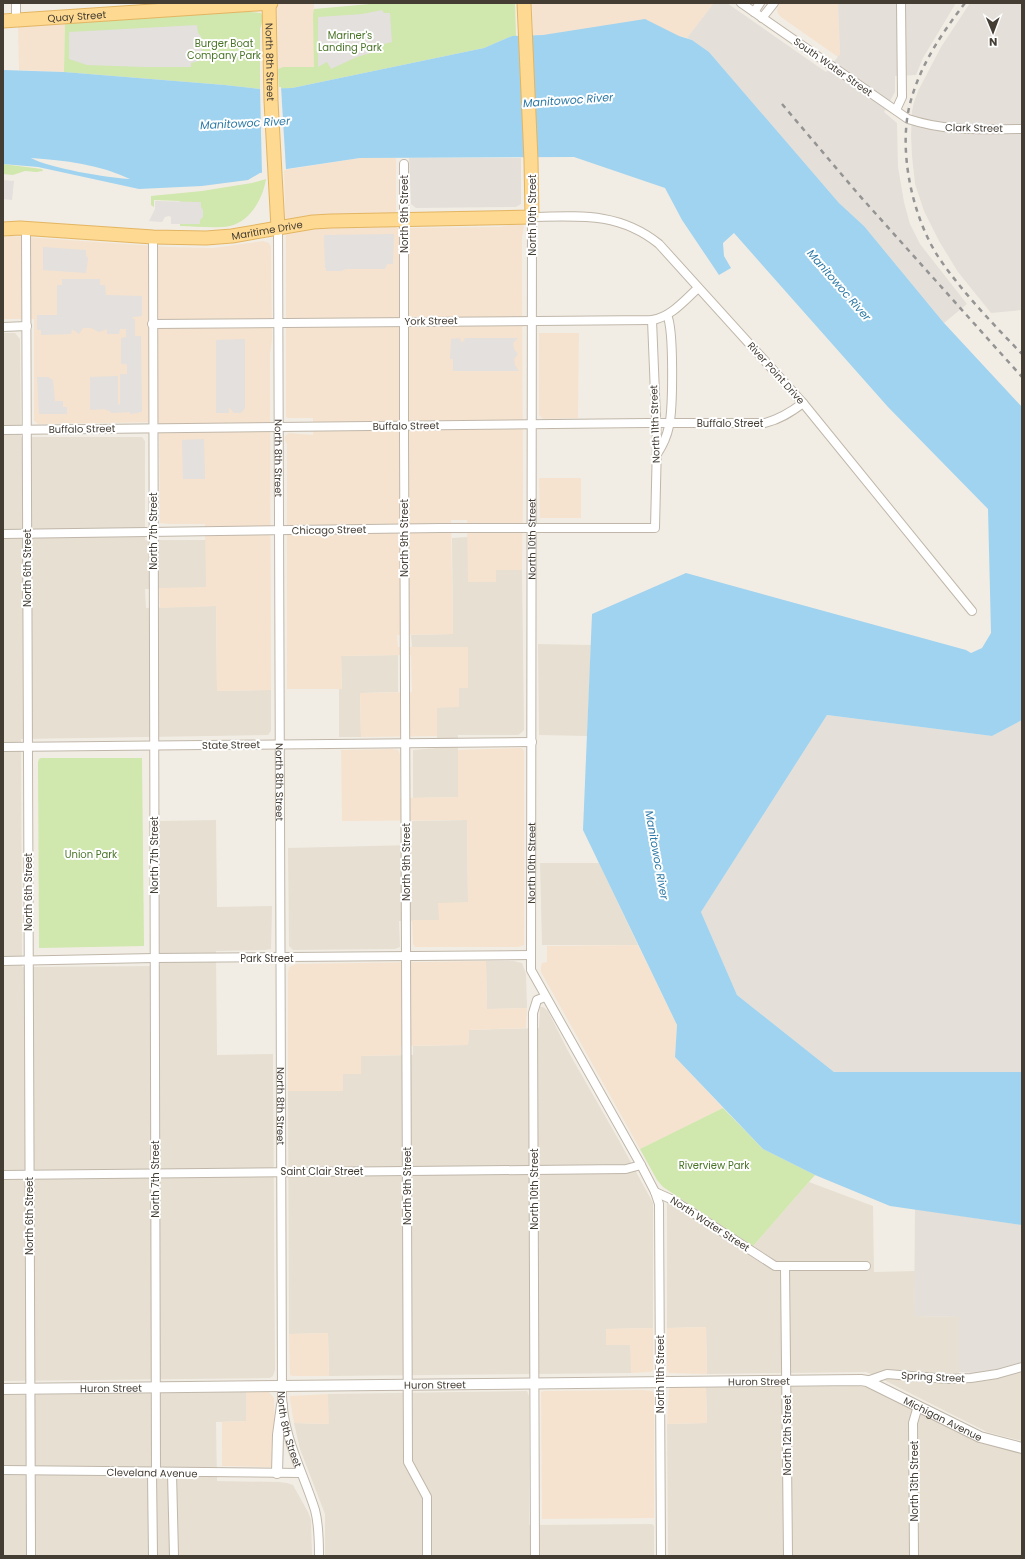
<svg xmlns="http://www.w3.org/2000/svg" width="1025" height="1559" font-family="Poppins,sans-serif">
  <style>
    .residential { fill: #e6dfd2 }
    .commercial { fill: #f5e3cf }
    .industrial { fill: #e4dfd9 }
    .green { fill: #d0e7ad }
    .parking { fill: #e3e0dd }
    .water { fill: #a0d3f0; fill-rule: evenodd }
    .pier { fill: #f2ede4 }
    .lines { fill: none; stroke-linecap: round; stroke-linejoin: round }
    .minor-casing { stroke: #c0b7aa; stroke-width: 10 }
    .tertiary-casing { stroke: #c0b7aa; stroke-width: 12 }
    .primary-casing { stroke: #e3b562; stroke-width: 15 }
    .minor { stroke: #fff; stroke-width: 8 }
    .tertiary { stroke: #fff; stroke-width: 10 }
    .primary { stroke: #fed992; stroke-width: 13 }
    .rail { stroke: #949494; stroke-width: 2.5; stroke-dasharray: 5 5; stroke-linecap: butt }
    .labels { text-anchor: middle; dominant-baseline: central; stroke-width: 4; stroke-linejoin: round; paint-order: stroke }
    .street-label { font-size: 10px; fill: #443d34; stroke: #fff }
    .park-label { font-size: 10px; fill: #4a7528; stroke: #fff }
    .water-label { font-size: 11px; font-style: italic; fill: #2d7aa7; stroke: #fff }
  </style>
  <rect width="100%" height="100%" fill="#f2ede4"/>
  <g class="residential">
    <path d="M 3,333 L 15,333 L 20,339 L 21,437 L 142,437 L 145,441 L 145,540 L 206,540 L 206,588 L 145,589 L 146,608 L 216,606 L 217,691 L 271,690 L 271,731 L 268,735 L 21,739 L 22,967 L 160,966 L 159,821 L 216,820 L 217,907 L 272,906 L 271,949 L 265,950 L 216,951 L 217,1055 L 273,1054 L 275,1370 L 273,1376 L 270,1378 L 3,1381 Z"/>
    <path d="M 468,537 L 468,582 L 496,582 L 496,570 L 522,570 L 524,730 L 520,734 L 518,735 L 458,735 L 458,797 L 413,798 L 413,750 L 437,748 L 437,707 L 459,688 L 468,688 L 468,647 L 412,647 L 411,635 L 453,634 L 452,538 Z"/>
    <path d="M 538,644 L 591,645 L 587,736 L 539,735 Z"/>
    <path d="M 398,655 L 398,692 L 360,693 L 361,737 L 339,737 L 339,689 L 342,689 L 341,656 Z"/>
    <path d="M 467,820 L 468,903 L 439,920 L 399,921 L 400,947 L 395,949 L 293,950 L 289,946 L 288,848 L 412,845 L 412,821 Z"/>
    <path d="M 540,863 L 599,863 L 638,945 L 542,945 Z"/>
    <path d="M 486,961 L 514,961 L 522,963 L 526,974 L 527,1008 L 487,1009 Z"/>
    <path d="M 540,1007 L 543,1007 L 548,1011 L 568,1051 L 621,1144 L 653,1203 L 653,1328 L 606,1329 L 631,1345 L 631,1373 L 329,1376 L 328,1333 L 289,1334 L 288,1091 L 343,1091 L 343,1074 L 361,1056 L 413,1055 L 413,1046 L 468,1045 L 469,1030 L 539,1028 Z"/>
    <path d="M 809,1182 L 873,1206 L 874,1272 L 915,1271 L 914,1316 L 959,1317 L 959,1382 L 979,1381 L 1022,1372 L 1022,1441 L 987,1432 L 874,1375 L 866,1372 L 707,1374 L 706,1327 L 667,1328 L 667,1203 L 669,1202 L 671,1203 L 746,1254 Z"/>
    <path d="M 857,1386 L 868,1387 L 975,1441 L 1022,1453 L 1022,1556 L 668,1556 L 667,1424 L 707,1423 L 706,1387 Z"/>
    <path d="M 527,1391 L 529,1396 L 529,1525 L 652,1524 L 654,1526 L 654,1556 L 325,1556 L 325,1514 L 300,1449 L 294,1423 L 328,1424 L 328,1394 Z"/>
    <path d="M 246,1392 L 246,1421 L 216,1422 L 217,1481 L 279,1482 L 287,1483 L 293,1485 L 308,1512 L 311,1520 L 312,1556 L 3,1556 L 3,1395 Z"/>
  </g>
  <g class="commercial">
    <path d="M 277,3 L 314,3 L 314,67 L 283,67 L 278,69 Z"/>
    <path d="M 532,3 L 714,3 L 687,38 L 679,36 L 533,35 Z"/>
    <path d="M 780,3 L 838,3 L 840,54 L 838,57 L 781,17 L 778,14 L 777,10 Z"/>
    <path d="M 65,23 L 64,72 L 19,70 L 18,26 Z"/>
    <path d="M 360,158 L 396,158 L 396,228 L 499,227 L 520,223 L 523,224 L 524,227 L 522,237 L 522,272 L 523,490 L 522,570 L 496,570 L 496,582 L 468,582 L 467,520 L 451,520 L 453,634 L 397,635 L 398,647 L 468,647 L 468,688 L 459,688 L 459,707 L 437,708 L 437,736 L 361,737 L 360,693 L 412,692 L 411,655 L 341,656 L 342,689 L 287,689 L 287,445 L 285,439 L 285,436 L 289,433 L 313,435 L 313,418 L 288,418 L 286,417 L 286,245 L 284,170 Z"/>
    <path d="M 11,236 L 169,247 L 213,248 L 263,241 L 269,243 L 271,247 L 272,340 L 270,354 L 271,690 L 217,691 L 216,606 L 160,608 L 159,588 L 206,587 L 205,524 L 169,524 L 160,523 L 159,422 L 38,424 L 34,421 L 34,319 L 3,319 L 3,237 Z"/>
    <path d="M 539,333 L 579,333 L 578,418 L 543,419 L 539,415 Z"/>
    <path d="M 539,478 L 581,478 L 581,518 L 540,518 Z"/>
    <path d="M 518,748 L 522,748 L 524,751 L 524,945 L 519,947 L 415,947 L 413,944 L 412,920 L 439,920 L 438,903 L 468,902 L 467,820 L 342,821 L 341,750 L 392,749 L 398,750 L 400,754 L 400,798 L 458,797 L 458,750 Z"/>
    <path d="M 638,945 L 677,1025 L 675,1057 L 723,1108 L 640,1149 L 541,972 L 541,967 L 542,963 L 547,962 L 547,946 Z"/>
    <path d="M 486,961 L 487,1009 L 527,1008 L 526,1028 L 469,1030 L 468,1045 L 401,1046 L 401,1055 L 361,1056 L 361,1074 L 343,1074 L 343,1091 L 288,1091 L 288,973 L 289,967 L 296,964 Z"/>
    <path d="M 706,1327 L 707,1374 L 669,1373 L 667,1370 L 667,1328 Z"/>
    <path d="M 653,1328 L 653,1370 L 651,1372 L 631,1373 L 630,1345 L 606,1345 L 606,1329 Z"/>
    <path d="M 328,1333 L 329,1376 L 293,1376 L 290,1375 L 289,1334 Z"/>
    <path d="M 706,1387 L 707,1423 L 667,1424 L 669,1389 L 671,1388 Z"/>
    <path d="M 643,1390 L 652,1391 L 654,1393 L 654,1518 L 542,1519 L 541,1392 L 544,1391 Z"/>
    <path d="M 246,1392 L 269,1392 L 274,1398 L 275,1464 L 272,1467 L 222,1466 L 222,1422 L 246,1421 Z"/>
    <path d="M 328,1394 L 329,1424 L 294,1423 L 290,1400 L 290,1396 Z"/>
  </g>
  <g class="industrial">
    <path d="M 714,3 L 727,3 L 826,72 L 840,54 L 838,3 L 956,3 L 923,58 L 916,75 L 895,76 L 895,92 L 884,112 L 897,123 L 898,167 L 904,202 L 910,224 L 920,244 L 967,304 L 944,323 L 864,226 L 839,203 L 709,52 L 692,40 L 687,38 Z"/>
    <path d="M 970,3 L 1022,3 L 1022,310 L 991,313 L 958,272 L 939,241 L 924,211 L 915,184 L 912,156 L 911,136 L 912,111 L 914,102 L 918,91 L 941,47 Z"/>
    <path d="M 409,158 L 521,158 L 521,204 L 516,207 L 416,208 L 411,204 Z"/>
    <path d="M 827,715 L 992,736 L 1022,720 L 1022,1072 L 834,1072 L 737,995 L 701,912 Z"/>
    <path d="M 915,1209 L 1022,1225 L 1022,1362 L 998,1369 L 976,1373 L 959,1372 L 959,1317 L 914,1316 Z"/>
  </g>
  <g class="green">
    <path d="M 381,3 L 515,3 L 516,36 L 512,36 L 484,48 L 292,88 L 279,89 L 278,69 L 283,67 L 314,67 L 313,14 L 314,9 Z"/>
    <path d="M 243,11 L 261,13 C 264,18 262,23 260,29 L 260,89 L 225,85 L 64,72 L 65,23 Z"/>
    <path d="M 3,164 L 42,169 L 43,171 L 36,172 L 25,171 L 13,175 L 3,174 Z"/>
    <path d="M 266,179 C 263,198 251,221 230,226 C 214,229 196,226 180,226 L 180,201 L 154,200 L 154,207 L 151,205 L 151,196 L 202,191 L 252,183 Z"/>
    <path d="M 41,758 L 142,758 L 144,946 L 39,948 L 38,762 L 39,759 Z"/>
    <path d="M 723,1108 L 763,1149 L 815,1175 L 753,1246 L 663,1187 L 657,1180 L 640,1149 Z"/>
  </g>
  <g class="parking">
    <path d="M 382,10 L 384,13 L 390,13 L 392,42 L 380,45 L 381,50 L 357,57 L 331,69 L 327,62 L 318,67 L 318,17 L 362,14 Z"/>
    <path d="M 197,25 L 198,33 L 201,36 L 202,55 L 199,61 L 191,63 L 191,67 L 144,67 L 87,65 L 69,59 L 69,32 Z"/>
    <path d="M 3,180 L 14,181 L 12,200 L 3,199 Z"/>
    <path d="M 155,201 L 201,202 L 201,207 L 203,210 L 203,217 L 200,220 L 200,224 L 171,224 L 171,217 L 169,216 L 165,217 L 162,222 L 149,221 L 155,209 Z"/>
    <path d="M 394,234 L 393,264 L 387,264 L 385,269 L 346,269 L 341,271 L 326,271 L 326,268 L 325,268 L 324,235 Z"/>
    <path d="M 43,247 L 86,250 L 86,256 L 88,258 L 86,273 L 43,270 Z"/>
    <path d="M 62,279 L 100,279 L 100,285 L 105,285 L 106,295 L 142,296 L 142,316 L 133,317 L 133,319 L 135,319 L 135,336 L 141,336 L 142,412 L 139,412 L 138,413 L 130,414 L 130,412 L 111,413 L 110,411 L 106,410 L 105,409 L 90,410 L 90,377 L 118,376 L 118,404 L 120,405 L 120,374 L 127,374 L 127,366 L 126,364 L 121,364 L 121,338 L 126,337 L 126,329 L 120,329 L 119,334 L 107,334 L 107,329 L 99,332 L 91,328 L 83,328 L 79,334 L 72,329 L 71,334 L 41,335 L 41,330 L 37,330 L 37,315 L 57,315 L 57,285 L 62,285 Z"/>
    <path d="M 460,338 L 461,342 L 463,342 L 465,338 L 518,338 L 513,343 L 514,349 L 518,354 L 514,359 L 515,365 L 519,371 L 453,371 L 453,359 L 450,359 L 451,339 Z"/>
    <path d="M 245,339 L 245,408 L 241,413 L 234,413 L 229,407 L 229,413 L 216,413 L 216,340 Z"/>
    <path d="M 37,377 L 48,377 L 53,380 L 55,401 L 63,401 L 63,407 L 67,407 L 67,414 L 39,414 Z"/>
    <path d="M 204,439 L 205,479 L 183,479 L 182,440 Z"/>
  </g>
  <path class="water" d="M 645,19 L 679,36 L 692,40 L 709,52 L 839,203 L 864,226 L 944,323 L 1022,407 L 1022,720 L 992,736 L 827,715 L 701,912 L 737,995 L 834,1072 L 1022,1072 L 1022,1225 L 890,1206 L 815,1175 L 763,1149 L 675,1057 L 677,1025 L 583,830 L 592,614 L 686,573 L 966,650 L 971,653 L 982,648 L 991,633 L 988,509 L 888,407 L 734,233 L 723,243 L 724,256 L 731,268 L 719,275 L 682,220 L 665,188 L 574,157 L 360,158 L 260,173 L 248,180 L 202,186 L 139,189 L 38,167 L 3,164 L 3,70 L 64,72 L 225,85 L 260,89 L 292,88 L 484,48 L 512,36 L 543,35 ZM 31,158 C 64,160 101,165 130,179 C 109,178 48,168 31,158 Z"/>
  <path class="pier" d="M 260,87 L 281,87 L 286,170 L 262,174 Z"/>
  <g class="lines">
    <g class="minor-casing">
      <g id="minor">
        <path d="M 16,3 L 16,19"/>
        <path d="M 741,3 L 908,119 C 948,132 981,129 1022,129"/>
        <path d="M 754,12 L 760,3"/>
        <path d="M 762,18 L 774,3"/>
        <path d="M 896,110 L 902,97 L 901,3"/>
        <path d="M 404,164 L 404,436 L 408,1462 L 427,1497 L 427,1556"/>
        <path d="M 26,228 L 31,1556"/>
        <path id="s1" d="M 278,228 L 282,1396 C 283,1437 303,1472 315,1510 C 319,1525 319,1541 319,1556"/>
        <path d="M 153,237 L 156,1473"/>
        <path d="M 152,324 L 652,320 C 671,317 685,300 698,288"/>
        <path d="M 3,327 L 27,326"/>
        <path d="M 3,430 L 647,423 L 765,423 C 780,419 790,413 803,403"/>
        <path d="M 657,454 C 663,445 667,436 669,426 C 673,409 674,329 667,315"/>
        <path d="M 3,534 L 440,528 L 655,528 L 657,443 L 652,320"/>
        <path d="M 3,747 L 532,742"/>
        <path d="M 3,961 L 154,958 L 531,955"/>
        <path d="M 3,1175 L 626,1169 L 641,1165"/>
        <path d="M 655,1192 L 673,1200 L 775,1266 L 866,1266"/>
        <path d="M 785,1267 L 788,1556"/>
        <path d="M 867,1381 L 887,1374 L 948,1379 L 971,1378 L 997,1374 L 1022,1367"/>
        <path d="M 3,1470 L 301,1473"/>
        <path d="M 152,1473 L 153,1556"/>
        <path d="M 172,1473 L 174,1556"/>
        <path d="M 535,1556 L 533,1013 L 537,1000 L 545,997"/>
        <path id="s2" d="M 661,1556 L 659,1204 L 655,1192 L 641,1165 L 531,970 L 532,217 C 580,216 619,212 659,244 L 803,403 L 972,611"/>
        <path d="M 914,1556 L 913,1423 L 918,1406"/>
      </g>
    </g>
    <g class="tertiary-casing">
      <g id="tertiary">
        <path id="s3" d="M 3,1389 L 861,1380 L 867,1381 L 980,1437 L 1022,1448"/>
        <path d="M 277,1473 L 278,1435 L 282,1405"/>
      </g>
    </g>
    <g class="primary-casing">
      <g id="primary">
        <path id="s4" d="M 269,3 L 271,101 L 278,228"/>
        <path id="s5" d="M 3,21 L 271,3"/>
        <path id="s6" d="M 3,229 L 20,228 L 153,237 L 206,238 L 232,236 L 313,222 L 331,221 L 532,217 L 531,160 L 524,3"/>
      </g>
    </g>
    <use href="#minor" class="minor"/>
    <use href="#tertiary" class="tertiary"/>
    <use href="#primary" class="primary"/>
    <g class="rail">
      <path d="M 965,3 C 942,33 921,64 911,100 C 897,148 912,217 939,258 C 963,293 993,324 1022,354"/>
      <path d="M 782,104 L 859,195 L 1022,377"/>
    </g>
  </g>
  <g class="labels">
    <g class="street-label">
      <text stroke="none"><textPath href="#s5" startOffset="74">Quay Street</textPath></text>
      <text stroke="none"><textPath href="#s4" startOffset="59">North 8th Street</textPath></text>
      <text transform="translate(833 67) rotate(35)">South Water Street</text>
      <text transform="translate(974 128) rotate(1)">Clark Street</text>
      <text transform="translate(404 214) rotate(-90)">North 9th Street</text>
      <text transform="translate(532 215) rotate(-90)">North 10th Street</text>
      <text stroke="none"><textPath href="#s6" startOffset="265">Maritime Drive</textPath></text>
      <text transform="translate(431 321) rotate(-1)">York Street</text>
      <text transform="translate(776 373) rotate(48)">River Point Drive</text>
      <text x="730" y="423">Buffalo Street</text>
      <text transform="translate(655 424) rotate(-92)">North 11th Street</text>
      <text transform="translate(406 426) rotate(-1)">Buffalo Street</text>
      <text transform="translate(82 429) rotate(-1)">Buffalo Street</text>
      <text stroke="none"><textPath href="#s1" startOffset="230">North 8th Street</textPath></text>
      <text transform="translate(329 530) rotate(-1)">Chicago Street</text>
      <text transform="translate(153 531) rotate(-90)">North 7th Street</text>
      <text transform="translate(404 538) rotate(-90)">North 9th Street</text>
      <text stroke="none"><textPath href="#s2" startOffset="1050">North 10th Street</textPath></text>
      <text transform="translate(27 568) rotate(-90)">North 6th Street</text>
      <text transform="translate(231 745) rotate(-1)">State Street</text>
      <text stroke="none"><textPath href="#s1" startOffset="554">North 8th Street</textPath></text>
      <text transform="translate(154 855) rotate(-90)">North 7th Street</text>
      <text transform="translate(406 862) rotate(-90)">North 9th Street</text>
      <text stroke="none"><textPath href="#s2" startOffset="726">North 10th Street</textPath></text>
      <text transform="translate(28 892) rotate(-90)">North 6th Street</text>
      <text x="267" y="958">Park Street</text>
      <text stroke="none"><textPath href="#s1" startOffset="878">North 8th Street</textPath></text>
      <text x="322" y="1171">Saint Clair Street</text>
      <text transform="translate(155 1179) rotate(-90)">North 7th Street</text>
      <text transform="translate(407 1186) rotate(-90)">North 9th Street</text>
      <text transform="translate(534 1189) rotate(-90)">North 10th Street</text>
      <text transform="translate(29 1216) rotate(-90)">North 6th Street</text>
      <text transform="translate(710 1224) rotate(33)">North Water Street</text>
      <text transform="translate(660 1374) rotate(-90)">North 11th Street</text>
      <text transform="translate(933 1377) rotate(3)">Spring Street</text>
      <text stroke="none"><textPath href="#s3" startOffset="756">Huron Street</textPath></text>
      <text stroke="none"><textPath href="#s3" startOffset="432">Huron Street</textPath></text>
      <text stroke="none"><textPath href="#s3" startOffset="108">Huron Street</textPath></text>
      <text stroke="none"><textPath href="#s3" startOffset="949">Michigan Avenue</textPath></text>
      <text stroke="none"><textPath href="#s1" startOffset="1202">North 8th Street</textPath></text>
      <text transform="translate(787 1435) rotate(-90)">North 12th Street</text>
      <text transform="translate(152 1473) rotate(1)">Cleveland Avenue</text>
      <text transform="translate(914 1481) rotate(-90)">North 13th Street</text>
    </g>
    <g class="park-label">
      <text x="350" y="35">Mariner's<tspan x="350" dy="12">Landing Park</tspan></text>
      <text x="224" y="43">Burger Boat<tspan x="224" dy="12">Company Park</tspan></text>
      <text x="91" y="854">Union Park</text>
      <text x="714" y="1165">Riverview Park</text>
    </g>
    <g class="water-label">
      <text transform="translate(568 100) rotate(-4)">Manitowoc River</text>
      <text transform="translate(245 123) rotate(-3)">Manitowoc River</text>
      <text transform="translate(839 285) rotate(49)">Manitowoc River</text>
      <text transform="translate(657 855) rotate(80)">Manitowoc River</text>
    </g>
  </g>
  <rect width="1025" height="1559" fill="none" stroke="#443d34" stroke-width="8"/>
  <g transform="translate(993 32) rotate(179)" stroke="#ffffff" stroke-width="3" paint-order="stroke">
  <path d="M0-3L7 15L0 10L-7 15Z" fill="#443d34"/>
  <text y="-6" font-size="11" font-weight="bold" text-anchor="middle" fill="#443d34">N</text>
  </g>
</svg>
